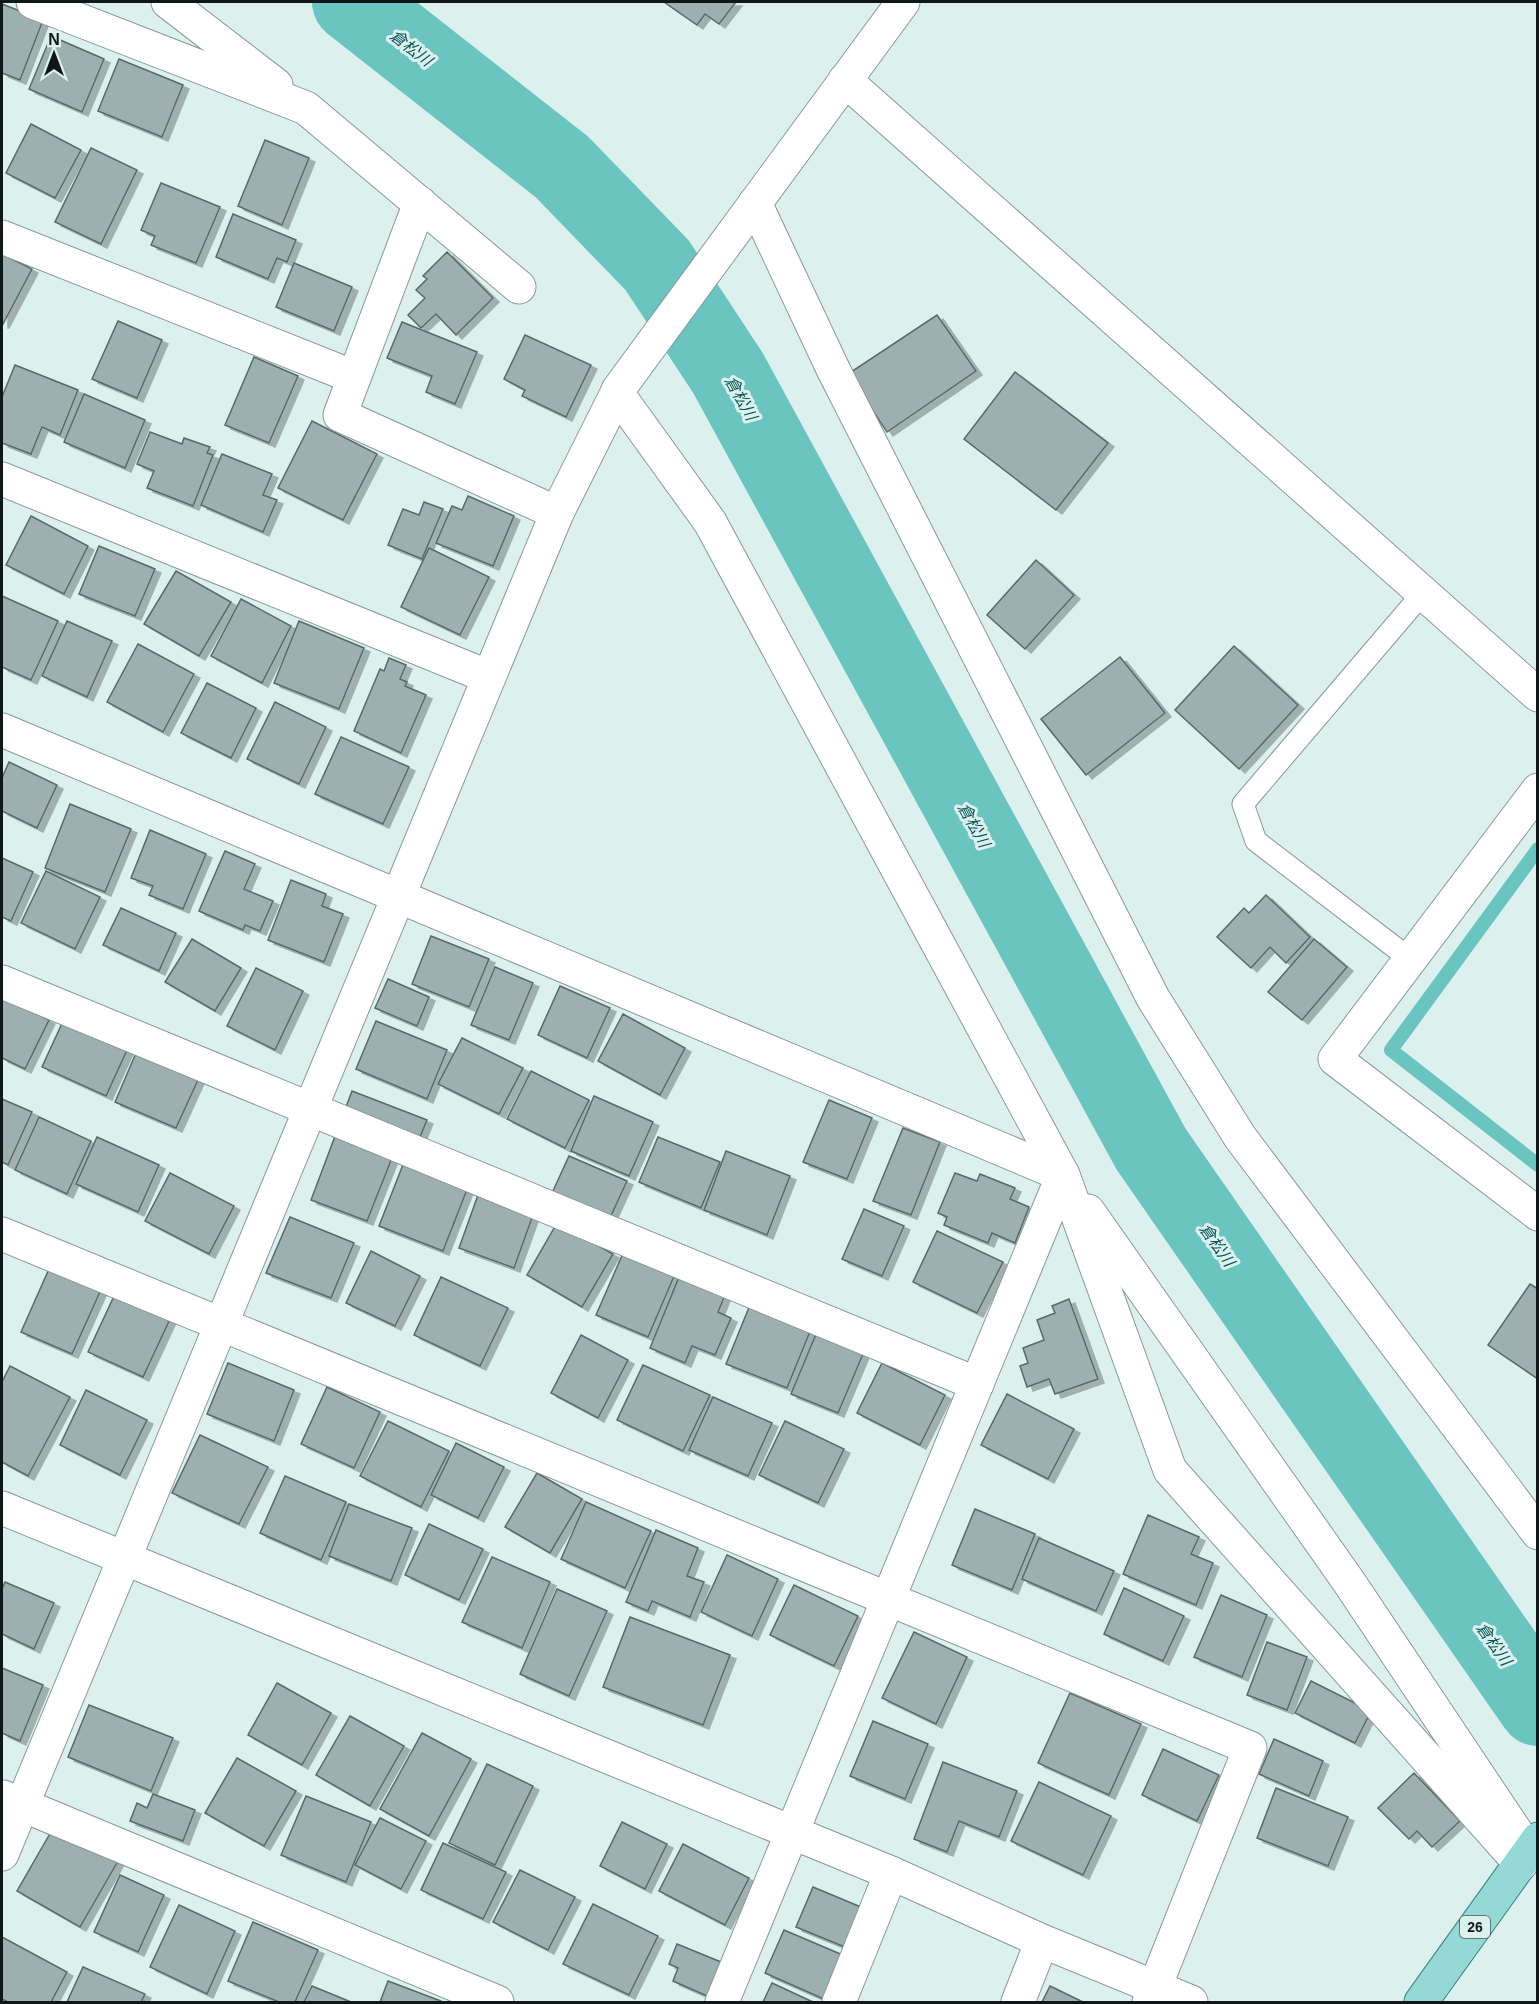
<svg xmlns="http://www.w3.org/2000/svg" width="1539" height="2004" font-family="Arial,'Noto Sans JP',sans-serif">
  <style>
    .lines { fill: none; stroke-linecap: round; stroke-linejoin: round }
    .stream { stroke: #6ac4c0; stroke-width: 14 }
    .river { stroke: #6ac4c0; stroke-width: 80 }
    .building { fill: #9db0af; stroke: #586a69; stroke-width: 1.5; filter: url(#shadow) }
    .lane-casing { stroke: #889a99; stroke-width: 23 }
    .street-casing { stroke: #889a99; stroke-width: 35 }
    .secondary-casing { stroke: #889a99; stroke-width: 35 }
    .primary-casing { stroke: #378482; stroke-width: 35 }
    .lane { stroke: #fff; stroke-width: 21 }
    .street { stroke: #fff; stroke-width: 33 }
    .secondary { stroke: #fff; stroke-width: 33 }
    .primary { stroke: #94d9d6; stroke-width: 33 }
    .labels { text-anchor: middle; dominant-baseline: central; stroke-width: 6; stroke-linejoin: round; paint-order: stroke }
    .shield { fill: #dcf0ee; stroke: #4d5858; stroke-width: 1.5 }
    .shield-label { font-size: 14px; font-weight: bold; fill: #101717 }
    .water-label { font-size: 16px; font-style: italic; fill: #035755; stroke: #dcf0ee }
  </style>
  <defs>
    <filter id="shadow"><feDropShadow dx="6" dy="4" stdDeviation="0" flood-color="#0004"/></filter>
  </defs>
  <rect width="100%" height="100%" fill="#dcf0ee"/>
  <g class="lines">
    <path class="stream" d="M 1538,849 L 1391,1050 L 1538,1165"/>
    <path class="river" d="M 352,2 L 562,167 L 657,265 L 728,373 L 1151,1149 L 1538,1706"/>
  </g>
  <g class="building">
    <path d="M 664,2 L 736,2 L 719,24 L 705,14 L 697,25 Z"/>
    <path d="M 2,4 L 43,20 L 20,80 L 2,73 Z"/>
    <path d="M 51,36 L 104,59 L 82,112 L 29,89 Z"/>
    <path d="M 119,59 L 183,85 L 162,137 L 98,111 Z"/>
    <path d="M 31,124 L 81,150 L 55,198 L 6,173 Z"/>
    <path d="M 265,140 L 309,158 L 282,225 L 238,206 Z"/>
    <path d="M 91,148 L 137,170 L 101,244 L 55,222 Z"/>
    <path d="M 161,183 L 220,207 L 196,263 L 151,245 L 155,236 L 141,230 Z"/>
    <path d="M 233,214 L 296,240 L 287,262 L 277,258 L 268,279 L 216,257 Z"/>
    <path d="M 447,252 L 493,298 L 456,335 L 436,314 L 421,328 L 408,315 L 425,298 L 416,290 L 427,279 L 423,276 Z"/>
    <path d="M 2,254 L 32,269 L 3,324 L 2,324 Z"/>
    <path d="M 294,263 L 352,287 L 334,331 L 276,307 Z"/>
    <path d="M 937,315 L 976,371 L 887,432 L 848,374 Z"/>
    <path d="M 118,321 L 162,340 L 137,398 L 92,379 Z"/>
    <path d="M 402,322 L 477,352 L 455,404 L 426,392 L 432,376 L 387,358 Z"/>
    <path d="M 525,335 L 591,365 L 566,417 L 522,396 L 525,390 L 504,379 Z"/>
    <path d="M 254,357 L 298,376 L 269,443 L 225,425 Z"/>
    <path d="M 15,365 L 78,390 L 60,435 L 42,427 L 31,454 L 2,443 L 2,397 Z"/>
    <path d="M 1015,372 L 1108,443 L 1056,510 L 964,439 Z"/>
    <path d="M 84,394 L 145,420 L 125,468 L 64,442 Z"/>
    <path d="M 312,421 L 377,454 L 343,520 L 278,488 Z"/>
    <path d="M 150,432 L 182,444 L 184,438 L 210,447 L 207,453 L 213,455 L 193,506 L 147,488 L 154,471 L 137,464 Z"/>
    <path d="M 222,454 L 272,474 L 263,495 L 277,500 L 263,532 L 201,505 Z"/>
    <path d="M 468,496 L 514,516 L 493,566 L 436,543 L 452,506 L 462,510 Z"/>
    <path d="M 424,502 L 443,509 L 422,559 L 388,545 L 403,509 L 419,515 Z"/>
    <path d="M 31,516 L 88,546 L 64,594 L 6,565 Z"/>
    <path d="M 99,546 L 155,569 L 135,616 L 79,594 Z"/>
    <path d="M 429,548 L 489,577 L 460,635 L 401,607 Z"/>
    <path d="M 1036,560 L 1074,595 L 1025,649 L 987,615 Z"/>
    <path d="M 176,571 L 231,602 L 199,656 L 144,624 Z"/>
    <path d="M 2,596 L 58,621 L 31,680 L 2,667 Z"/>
    <path d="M 241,599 L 291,626 L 262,683 L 211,656 Z"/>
    <path d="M 67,621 L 112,641 L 87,697 L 42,676 Z"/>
    <path d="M 299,621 L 364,648 L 339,709 L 274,683 Z"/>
    <path d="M 138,644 L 194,674 L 163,732 L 107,702 Z"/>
    <path d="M 1234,646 L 1298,705 L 1239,769 L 1175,710 Z"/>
    <path d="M 1120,657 L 1165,713 L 1086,775 L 1041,719 Z"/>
    <path d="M 389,658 L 406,665 L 400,679 L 407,682 L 405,686 L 426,695 L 401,753 L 354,731 L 380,669 L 384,671 Z"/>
    <path d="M 207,683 L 256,708 L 231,758 L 181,733 Z"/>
    <path d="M 275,702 L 326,727 L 299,784 L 247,759 Z"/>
    <path d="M 341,737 L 409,767 L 383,824 L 315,794 Z"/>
    <path d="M 9,762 L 57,785 L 37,828 L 2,811 L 2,778 Z"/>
    <path d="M 70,804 L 131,829 L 105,892 L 45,868 Z"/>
    <path d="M 150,830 L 206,854 L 183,909 L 149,895 L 153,886 L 131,878 Z"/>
    <path d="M 225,851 L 255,864 L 244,889 L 273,901 L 260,931 L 245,925 L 243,930 L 199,911 Z"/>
    <path d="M 2,858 L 33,872 L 11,921 L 2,917 Z"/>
    <path d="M 46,871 L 100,897 L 75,949 L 21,923 Z"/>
    <path d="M 291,880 L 326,894 L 322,906 L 343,914 L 324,962 L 268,940 Z"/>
    <path d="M 1266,895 L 1310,937 L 1286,963 L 1270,947 L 1251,968 L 1217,937 L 1244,908 L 1249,913 Z"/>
    <path d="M 121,908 L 176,933 L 159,971 L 103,945 Z"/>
    <path d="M 431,936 L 489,959 L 469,1007 L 412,984 Z"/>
    <path d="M 192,939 L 241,968 L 215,1011 L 165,982 Z"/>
    <path d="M 1314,939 L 1347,967 L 1302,1020 L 1268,992 Z"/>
    <path d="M 495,967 L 533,983 L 509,1040 L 471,1025 Z"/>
    <path d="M 256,968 L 303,991 L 275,1050 L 227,1026 Z"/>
    <path d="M 388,979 L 429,997 L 417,1026 L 375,1008 Z"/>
    <path d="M 560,986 L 610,1008 L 587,1058 L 538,1035 Z"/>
    <path d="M 2,997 L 49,1020 L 25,1069 L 2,1058 Z"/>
    <path d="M 623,1014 L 685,1048 L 660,1095 L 598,1061 Z"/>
    <path d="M 64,1019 L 128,1048 L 106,1096 L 42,1067 Z"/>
    <path d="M 376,1021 L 447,1050 L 427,1099 L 356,1069 Z"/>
    <path d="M 462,1038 L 523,1068 L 499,1114 L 438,1084 Z"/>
    <path d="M 136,1053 L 198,1080 L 176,1128 L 115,1102 Z"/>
    <path d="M 531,1071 L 589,1100 L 565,1148 L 507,1119 Z"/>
    <path d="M 352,1091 L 427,1120 L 420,1137 L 346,1107 Z"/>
    <path d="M 594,1096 L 653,1122 L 629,1176 L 571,1151 Z"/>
    <path d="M 2,1099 L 32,1112 L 8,1165 L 2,1162 Z"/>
    <path d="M 829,1100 L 872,1118 L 847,1179 L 803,1162 Z"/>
    <path d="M 39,1117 L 91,1141 L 67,1194 L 15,1170 Z"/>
    <path d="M 903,1128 L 940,1142 L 911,1215 L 873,1201 Z"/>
    <path d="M 337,1131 L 394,1153 L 367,1221 L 311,1200 Z"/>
    <path d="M 97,1137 L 159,1165 L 138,1212 L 76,1184 Z"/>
    <path d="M 658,1137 L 720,1162 L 701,1208 L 639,1182 Z"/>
    <path d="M 726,1151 L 790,1176 L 767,1235 L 704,1210 Z"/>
    <path d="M 569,1156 L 627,1181 L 610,1218 L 552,1193 Z"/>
    <path d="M 404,1162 L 468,1187 L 443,1251 L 379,1226 Z"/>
    <path d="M 170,1173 L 234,1206 L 209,1254 L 145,1221 Z"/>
    <path d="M 955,1173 L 977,1181 L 980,1174 L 1015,1188 L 1010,1199 L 1029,1207 L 1015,1243 L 992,1233 L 988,1243 L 944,1225 L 947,1217 L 938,1213 Z"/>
    <path d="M 478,1195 L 533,1215 L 514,1268 L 459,1248 Z"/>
    <path d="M 864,1209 L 904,1226 L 882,1276 L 842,1259 Z"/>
    <path d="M 290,1217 L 354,1243 L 331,1298 L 266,1273 Z"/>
    <path d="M 557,1223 L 613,1254 L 582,1307 L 527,1275 Z"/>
    <path d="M 937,1231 L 1003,1262 L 977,1313 L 913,1282 Z"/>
    <path d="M 371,1251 L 420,1276 L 395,1326 L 346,1303 Z"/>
    <path d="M 624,1251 L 675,1274 L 648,1337 L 596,1315 Z"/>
    <path d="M 49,1269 L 100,1292 L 72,1354 L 21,1332 Z"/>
    <path d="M 441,1277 L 508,1308 L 480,1366 L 414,1335 Z"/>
    <path d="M 679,1277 L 725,1295 L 718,1312 L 731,1318 L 715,1355 L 692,1346 L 685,1363 L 650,1348 Z"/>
    <path d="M 1530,1284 L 1538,1289 L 1538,1379 L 1488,1345 Z"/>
    <path d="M 115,1294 L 170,1319 L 143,1377 L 88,1352 Z"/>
    <path d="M 1069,1299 L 1098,1379 L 1055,1394 L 1049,1379 L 1027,1387 L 1020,1366 L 1028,1363 L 1023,1348 L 1044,1340 L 1037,1320 L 1055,1313 L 1052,1306 Z"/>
    <path d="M 750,1305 L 811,1329 L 787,1388 L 726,1364 Z"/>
    <path d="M 816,1334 L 863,1354 L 838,1413 L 791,1394 Z"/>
    <path d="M 581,1335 L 628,1360 L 598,1418 L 551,1393 Z"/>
    <path d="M 228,1363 L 294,1390 L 274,1441 L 207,1414 Z"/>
    <path d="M 882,1363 L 945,1395 L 920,1445 L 857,1413 Z"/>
    <path d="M 643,1365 L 710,1395 L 683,1451 L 617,1420 Z"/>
    <path d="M 10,1366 L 70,1397 L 28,1476 L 2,1462 L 2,1382 Z"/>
    <path d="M 327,1387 L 380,1412 L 354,1468 L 301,1444 Z"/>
    <path d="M 86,1390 L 147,1420 L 120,1475 L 60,1445 Z"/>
    <path d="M 1007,1394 L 1074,1429 L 1048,1479 L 981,1445 Z"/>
    <path d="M 713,1397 L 772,1423 L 748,1476 L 689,1450 Z"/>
    <path d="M 388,1421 L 449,1451 L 421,1507 L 360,1476 Z"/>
    <path d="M 785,1421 L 844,1449 L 818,1503 L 759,1475 Z"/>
    <path d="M 200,1435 L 268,1467 L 239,1524 L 172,1493 Z"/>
    <path d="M 456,1443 L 504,1467 L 478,1518 L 431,1495 Z"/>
    <path d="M 537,1473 L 582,1499 L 550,1553 L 505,1527 Z"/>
    <path d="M 285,1476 L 346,1502 L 321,1560 L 260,1533 Z"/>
    <path d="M 586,1502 L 651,1531 L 625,1588 L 561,1559 Z"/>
    <path d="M 349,1504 L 412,1528 L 391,1581 L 329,1556 Z"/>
    <path d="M 975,1509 L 1035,1534 L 1012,1590 L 952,1565 Z"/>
    <path d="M 1148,1515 L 1199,1537 L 1191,1554 L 1213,1563 L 1196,1605 L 1123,1574 Z"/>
    <path d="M 429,1524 L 483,1549 L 459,1600 L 405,1575 Z"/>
    <path d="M 656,1530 L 698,1548 L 687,1576 L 704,1582 L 690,1617 L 652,1601 L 648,1611 L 626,1602 Z"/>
    <path d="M 1039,1538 L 1114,1571 L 1096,1611 L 1022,1579 Z"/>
    <path d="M 727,1555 L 778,1579 L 752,1636 L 701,1612 Z"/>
    <path d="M 492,1557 L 550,1582 L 522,1648 L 462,1622 Z"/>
    <path d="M 5,1582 L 54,1603 L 34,1649 L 2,1634 L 2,1589 Z"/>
    <path d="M 794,1585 L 858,1616 L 834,1666 L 770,1635 Z"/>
    <path d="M 1124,1588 L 1184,1616 L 1163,1661 L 1104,1634 Z"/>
    <path d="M 557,1589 L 607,1611 L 569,1696 L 520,1674 Z"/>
    <path d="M 1221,1595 L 1267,1615 L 1242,1677 L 1194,1657 Z"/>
    <path d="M 630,1617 L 730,1655 L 703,1725 L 603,1687 Z"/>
    <path d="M 914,1632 L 967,1657 L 936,1724 L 882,1698 Z"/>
    <path d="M 1267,1642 L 1307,1657 L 1287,1710 L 1247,1695 Z"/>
    <path d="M 2,1668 L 43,1685 L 20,1741 L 2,1733 Z"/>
    <path d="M 1311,1681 L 1371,1711 L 1355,1743 L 1295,1713 Z"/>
    <path d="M 277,1683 L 331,1713 L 302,1765 L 248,1735 Z"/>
    <path d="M 1070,1693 L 1141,1724 L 1109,1795 L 1038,1763 Z"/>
    <path d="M 89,1705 L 173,1738 L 151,1791 L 68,1757 Z"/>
    <path d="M 350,1716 L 404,1746 L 370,1806 L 316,1775 Z"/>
    <path d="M 873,1721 L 928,1744 L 905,1799 L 850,1776 Z"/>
    <path d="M 422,1733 L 471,1759 L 429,1836 L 380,1809 Z"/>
    <path d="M 1274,1739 L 1323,1761 L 1309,1796 L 1259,1774 Z"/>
    <path d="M 1163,1749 L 1219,1775 L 1197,1821 L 1142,1795 Z"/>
    <path d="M 237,1758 L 296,1791 L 264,1846 L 205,1813 Z"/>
    <path d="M 943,1762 L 1017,1791 L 999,1837 L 959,1821 L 947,1852 L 914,1839 Z"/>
    <path d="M 487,1764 L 533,1786 L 495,1865 L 449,1843 Z"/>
    <path d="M 1414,1773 L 1460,1821 L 1432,1847 L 1417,1831 L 1409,1839 L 1378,1808 Z"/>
    <path d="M 1039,1782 L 1111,1816 L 1083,1875 L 1011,1841 Z"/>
    <path d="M 1276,1788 L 1348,1817 L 1328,1866 L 1257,1838 Z"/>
    <path d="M 153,1794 L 195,1810 L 183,1841 L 130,1821 L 137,1803 L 147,1808 Z"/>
    <path d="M 306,1796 L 371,1822 L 346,1882 L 281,1855 Z"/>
    <path d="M 380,1818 L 426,1841 L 401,1889 L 355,1865 Z"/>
    <path d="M 622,1822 L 667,1844 L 645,1889 L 600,1866 Z"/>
    <path d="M 55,1825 L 118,1861 L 80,1927 L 17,1891 Z"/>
    <path d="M 443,1843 L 506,1872 L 483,1919 L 421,1890 Z"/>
    <path d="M 683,1844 L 749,1878 L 725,1925 L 659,1891 Z"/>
    <path d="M 520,1870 L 575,1897 L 548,1950 L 493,1922 Z"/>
    <path d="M 120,1875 L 164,1895 L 138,1952 L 94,1932 Z"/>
    <path d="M 813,1887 L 868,1910 L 852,1950 L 796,1927 Z"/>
    <path d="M 593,1904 L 658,1936 L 629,1995 L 563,1964 Z"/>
    <path d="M 179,1905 L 235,1931 L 207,1994 L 150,1967 Z"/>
    <path d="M 253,1922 L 318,1950 L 295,2002 L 279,2002 L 228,1981 Z"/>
    <path d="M 784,1930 L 845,1956 L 826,2000 L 765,1973 Z"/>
    <path d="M 2,1937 L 67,1972 L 51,2002 L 8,2002 L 2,1999 Z"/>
    <path d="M 677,1944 L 721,1962 L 707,1996 L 673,1981 L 678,1968 L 669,1964 Z"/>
    <path d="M 83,1967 L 145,1994 L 141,2002 L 67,2002 Z"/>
    <path d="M 388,1981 L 441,2001 L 441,2002 L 380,2002 Z"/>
    <path d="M 772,1983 L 813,2002 L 763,2002 Z"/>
    <path d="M 312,1986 L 351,2002 L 304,2002 Z"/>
    <path d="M 1050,1986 L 1083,2002 L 1042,2002 Z"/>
  </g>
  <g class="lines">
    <g class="lane-casing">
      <path id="lane" d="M 1410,959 L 1256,841 L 1243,804 L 1422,594"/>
    </g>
    <g class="street-casing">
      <g id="street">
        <path d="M 33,2 L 306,108 L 519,287"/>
        <path d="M 168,2 L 276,85"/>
        <path d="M 845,80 L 1538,695"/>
        <path d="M 420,203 L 340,415 L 557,513"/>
        <path d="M 755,203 L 833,369 L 1153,998 L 1240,1137 L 1538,1533"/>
        <path d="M 2,237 L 354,377"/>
        <path d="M 618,390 L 903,2"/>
        <path d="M 2,479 L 489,677"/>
        <path d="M 2,730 L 1063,1175 L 1170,1470 L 1521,1864"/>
        <path d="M 1538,790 L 1335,1059 L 1538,1214"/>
        <path d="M 2,982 L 977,1384"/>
        <path d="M 1088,1211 L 1349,1582 L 1518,1835"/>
        <path d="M 2,1234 L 1250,1748 L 1149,2002"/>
        <path d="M 3,1797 L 497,2002"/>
        <path d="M 2,1854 L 557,513 L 617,393 L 710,522 L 1063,1175 L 722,2002"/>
        <path d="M 839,2002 L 891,1873"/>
        <path d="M 1018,2002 L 1042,1941"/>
      </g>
    </g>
    <g class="secondary-casing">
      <path id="secondary" d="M 2,1508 L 891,1873 L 1042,1941 L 1191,2002"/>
    </g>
    <g class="primary-casing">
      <path id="primary" d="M 1421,2002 L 1538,1839"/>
    </g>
    <use href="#lane" class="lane"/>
    <use href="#street" class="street"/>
    <use href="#secondary" class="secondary"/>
    <use href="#primary" class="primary"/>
  </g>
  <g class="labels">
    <rect class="shield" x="1460" y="1916" width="30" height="22" rx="4.5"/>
    <g class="shield-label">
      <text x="1475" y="1927">26</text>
    </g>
    <g class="water-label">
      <text transform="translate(411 48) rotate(38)">倉松川</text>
      <text transform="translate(741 398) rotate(61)">倉松川</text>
      <text transform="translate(974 825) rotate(61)">倉松川</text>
      <text transform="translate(1217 1245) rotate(55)">倉松川</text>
      <text transform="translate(1494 1644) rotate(55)">倉松川</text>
    </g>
  </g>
  <rect width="1539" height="2004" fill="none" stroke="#101717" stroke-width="6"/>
  <g transform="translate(54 54)" stroke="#dcf0ee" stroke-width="4.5" paint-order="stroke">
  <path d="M0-4.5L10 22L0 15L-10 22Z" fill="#101717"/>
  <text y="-9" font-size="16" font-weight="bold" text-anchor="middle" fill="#101717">N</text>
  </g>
</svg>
